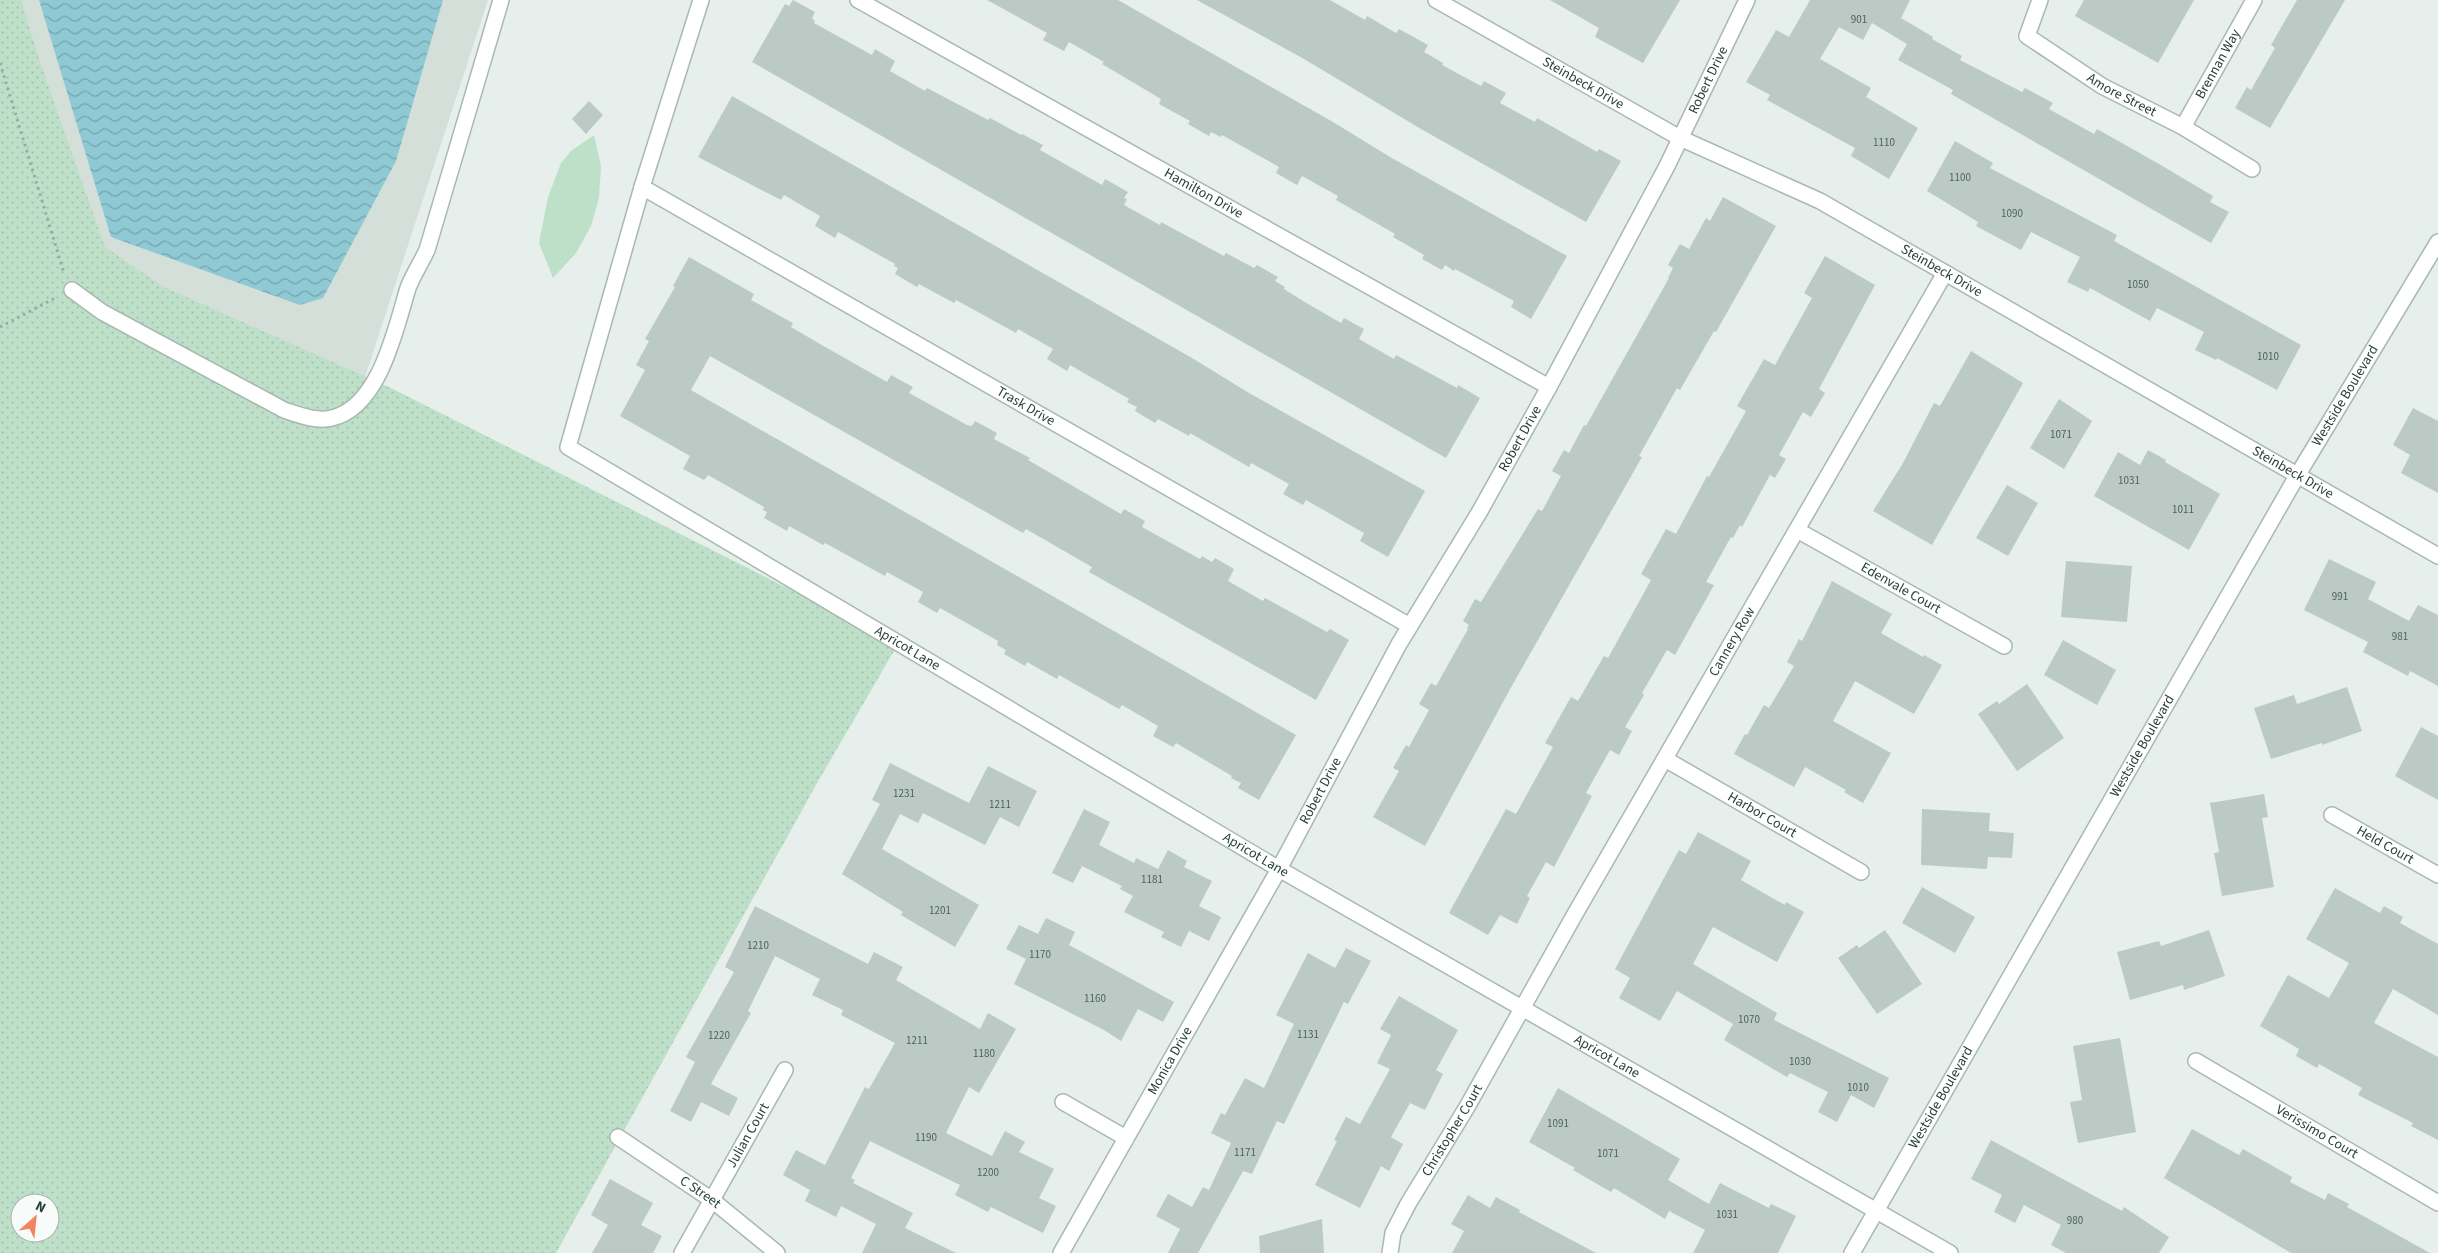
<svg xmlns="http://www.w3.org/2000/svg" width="2438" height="1253" font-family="'Source Sans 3',sans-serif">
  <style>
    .built { fill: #d4dfda }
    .grass { fill: url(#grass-dots); fill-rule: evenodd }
    .pitch { fill: #bfe0c8 }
    .water { fill: url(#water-waves) }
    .building { fill: #bbcac4 }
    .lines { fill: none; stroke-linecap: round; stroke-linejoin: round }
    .minor-casing { stroke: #a8b8b2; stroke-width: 18 }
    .path { stroke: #86b3a5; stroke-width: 3; stroke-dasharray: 2.5 4; stroke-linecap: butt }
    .minor { stroke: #fff; stroke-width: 15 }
    .labels { text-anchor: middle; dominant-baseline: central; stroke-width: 4; stroke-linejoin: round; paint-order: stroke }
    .number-label { font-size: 11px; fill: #4a645c }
    .street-label { font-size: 14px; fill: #24423a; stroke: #f7fbf9 }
  </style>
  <defs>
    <pattern id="grass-dots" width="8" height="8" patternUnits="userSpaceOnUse" patternTransform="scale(1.25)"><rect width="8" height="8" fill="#bfe0c8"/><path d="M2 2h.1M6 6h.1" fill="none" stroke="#a4c1ad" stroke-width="1.8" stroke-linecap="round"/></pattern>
    <pattern id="water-waves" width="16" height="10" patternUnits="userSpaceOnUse" patternTransform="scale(1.25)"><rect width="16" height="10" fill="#8ec9d4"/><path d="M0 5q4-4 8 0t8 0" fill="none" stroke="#74a5ad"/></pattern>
  </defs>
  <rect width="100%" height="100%" fill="#e6efeb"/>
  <path class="built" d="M 0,0 L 488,0 L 349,426 L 102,312 Z"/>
  <path class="grass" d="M 0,0 L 21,0 L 41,65 L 105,247 L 164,287 L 391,388 L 898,644 L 816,785 L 556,1253 L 0,1253 ZM 20,1203 L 50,1203 L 50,1233 L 20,1233 Z"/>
  <path class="pitch" d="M 594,135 L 601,166 L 599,198 L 591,226 L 576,253 L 553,278 L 539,243 L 548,197 L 561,163 L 571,151 Z"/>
  <path class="water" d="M 39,0 L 443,0 L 396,161 L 323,298 L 300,305 L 111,237 Z"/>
  <g class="building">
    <path d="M 793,0 L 815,12 L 812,18 L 815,21 L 814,23 L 872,55 L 875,49 L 895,61 L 890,71 L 925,91 L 927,88 L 988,120 L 990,118 L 1021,135 L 1022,134 L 1043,145 L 1040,150 L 1102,185 L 1105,179 L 1128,192 L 1124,198 L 1127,199 L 1124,205 L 1160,225 L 1161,222 L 1224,256 L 1226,253 L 1254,268 L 1257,265 L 1278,277 L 1275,281 L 1285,287 L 1284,289 L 1303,301 L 1341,323 L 1344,318 L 1364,329 L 1359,339 L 1394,359 L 1396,355 L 1457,388 L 1458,385 L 1480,398 L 1446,458 L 752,62 L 785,4 L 789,6 Z"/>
    <path d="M 987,0 L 1118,0 L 1333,122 L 1390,157 L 1567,256 L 1531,319 L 1511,307 L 1514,301 L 1455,269 L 1454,271 L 1445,265 L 1442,270 L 1422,259 L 1424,255 L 1393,237 L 1395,234 L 1336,200 L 1338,196 L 1302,176 L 1297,185 L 1276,173 L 1279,167 L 1222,135 L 1221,137 L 1211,132 L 1209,136 L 1188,124 L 1190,121 L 1159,104 L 1161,99 L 1102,64 L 1104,62 L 1069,42 L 1064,51 L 1043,40 L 1047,33 Z"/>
    <path d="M 1197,0 L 1330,0 L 1365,20 L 1367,16 L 1396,33 L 1399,29 L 1428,45 L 1424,52 L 1443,63 L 1442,65 L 1481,86 L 1484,81 L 1506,93 L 1500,103 L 1535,122 L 1537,118 L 1597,152 L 1599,149 L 1621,161 L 1586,222 L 1421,129 L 1304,59 Z"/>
    <path d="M 1550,0 L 1680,0 L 1643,63 L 1595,37 L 1599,28 Z"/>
    <path d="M 1810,0 L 1910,0 L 1901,18 L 1933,37 L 1932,39 L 1962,56 L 1960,60 L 2022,92 L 2025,88 L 2053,103 L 2049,109 L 2094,134 L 2097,129 L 2159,164 L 2213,196 L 2210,202 L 2229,212 L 2211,243 L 1951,94 L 1953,90 L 1898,60 L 1907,44 L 1872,23 L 1863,40 L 1839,27 L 1820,59 L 1871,88 L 1866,97 L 1918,128 L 1889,179 L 1851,156 L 1855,148 L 1767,100 L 1770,95 L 1746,82 L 1776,30 L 1789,37 Z"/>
    <path d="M 2084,0 L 2194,0 L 2158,63 L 2075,16 Z"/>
    <path d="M 2297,0 L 2345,0 L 2270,128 L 2235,108 L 2247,87 L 2251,90 L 2275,48 L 2271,45 Z"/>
    <path d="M 732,96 L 1192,358 L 1249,393 L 1425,491 L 1388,557 L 1360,541 L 1364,533 L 1306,500 L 1303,505 L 1283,494 L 1289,484 L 1251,463 L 1249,467 L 1190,433 L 1189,436 L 1158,419 L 1155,423 L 1135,411 L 1137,407 L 1127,402 L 1129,399 L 1070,365 L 1067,371 L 1047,359 L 1053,349 L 1018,329 L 1016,333 L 956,300 L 954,303 L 919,284 L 917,287 L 895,274 L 898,268 L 894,266 L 895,264 L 838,232 L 835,238 L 815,226 L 820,216 L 784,195 L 781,200 L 698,157 Z"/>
    <path d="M 589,101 L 603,115 L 586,134 L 572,119 Z"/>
    <path d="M 1955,141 L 1993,163 L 1990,168 L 2117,235 L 2114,241 L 2301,345 L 2277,390 L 2217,358 L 2216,360 L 2195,350 L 2204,332 L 2157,308 L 2150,321 L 2090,288 L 2088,292 L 2067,282 L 2080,257 L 2031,232 L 2021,250 L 1976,226 L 1978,222 L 1927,191 Z"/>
    <path d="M 1723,197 L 1776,226 L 1716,332 L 1714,331 L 1680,390 L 1677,388 L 1639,456 L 1642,457 L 1509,691 L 1425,846 L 1373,817 L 1399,771 L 1393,768 L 1406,745 L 1409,747 L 1429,710 L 1419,704 L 1431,683 L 1436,686 L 1468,629 L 1467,628 L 1469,625 L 1463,621 L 1475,599 L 1481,602 L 1538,509 L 1542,511 L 1561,476 L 1552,471 L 1564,450 L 1569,453 L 1584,425 L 1586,426 L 1669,278 L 1668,278 L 1673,268 L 1668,265 L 1680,244 L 1689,249 L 1706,218 L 1710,221 Z"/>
    <path d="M 1825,256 L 1875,285 L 1819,389 L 1825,393 L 1811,417 L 1803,412 L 1779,455 L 1786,459 L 1775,478 L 1770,475 L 1742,527 L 1740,525 L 1733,538 L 1731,537 L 1706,582 L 1714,585 L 1675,655 L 1667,650 L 1642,693 L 1644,695 L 1625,727 L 1632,731 L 1619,755 L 1610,750 L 1586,793 L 1592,796 L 1554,867 L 1546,862 L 1527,896 L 1530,898 L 1517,924 L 1500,915 L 1488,935 L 1449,913 L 1506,809 L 1516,814 L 1553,747 L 1545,743 L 1571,697 L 1578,701 L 1604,656 L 1608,658 L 1651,580 L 1641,574 L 1666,529 L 1676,534 L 1707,476 L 1709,477 L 1746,411 L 1737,406 L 1764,359 L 1775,365 L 1812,298 L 1804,293 Z"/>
    <path d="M 689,257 L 754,294 L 751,300 L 793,323 L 791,327 L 820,344 L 887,382 L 891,375 L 913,387 L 909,393 L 967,425 L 972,426 L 975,421 L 997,433 L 994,439 L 1030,458 L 1028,460 L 1121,514 L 1124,509 L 1145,521 L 1142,527 L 1180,548 L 1200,559 L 1202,556 L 1212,562 L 1215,558 L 1234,569 L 1228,581 L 1263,601 L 1265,598 L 1327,632 L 1330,629 L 1349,640 L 1316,700 L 1089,572 L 1092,567 L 1026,529 L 1023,533 L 710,356 L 691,390 L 1296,735 L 1259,800 L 1238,788 L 1241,783 L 1231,778 L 1232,776 L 1176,743 L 1173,747 L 1153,736 L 1158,726 L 1122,705 L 1119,709 L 1059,675 L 1057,679 L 1027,662 L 1025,666 L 1004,654 L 1006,650 L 997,645 L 998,641 L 979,630 L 940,608 L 937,613 L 918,602 L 923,592 L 887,572 L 885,576 L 825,543 L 823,545 L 789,526 L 787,531 L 764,518 L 767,512 L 763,510 L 764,507 L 708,475 L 704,480 L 683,469 L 690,456 L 620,416 L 645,370 L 636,365 L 649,341 L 645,339 L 675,287 L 673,286 Z"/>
    <path d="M 1971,351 L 2023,383 L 1932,545 L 1873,511 L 1903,463 L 1934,403 L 1940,406 Z"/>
    <path d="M 2059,399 L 2092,421 L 2064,469 L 2030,448 Z"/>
    <path d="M 2413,408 L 2438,421 L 2438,493 L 2401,473 L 2410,455 L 2393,445 Z"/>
    <path d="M 2148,450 L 2166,460 L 2165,462 L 2220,494 L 2189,550 L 2094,496 L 2118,452 L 2140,465 Z"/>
    <path d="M 2007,485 L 2038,503 L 2008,556 L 1976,538 Z"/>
    <path d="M 2329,559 L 2376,582 L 2368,599 L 2409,621 L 2418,605 L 2438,615 L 2438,686 L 2410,671 L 2408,676 L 2363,652 L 2368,642 L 2304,610 Z"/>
    <path d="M 2066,561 L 2132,566 L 2127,622 L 2061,617 Z"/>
    <path d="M 1832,581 L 1892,614 L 1881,633 L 1923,657 L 1924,655 L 1942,665 L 1914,714 L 1855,681 L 1833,721 L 1891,753 L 1863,803 L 1844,792 L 1846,790 L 1805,767 L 1794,787 L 1734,754 L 1745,734 L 1747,735 L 1764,705 L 1769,708 L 1794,666 L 1787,662 L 1799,639 L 1802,641 Z"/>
    <path d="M 2063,640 L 2116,670 L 2097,705 L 2044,675 Z"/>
    <path d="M 2027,684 L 2064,738 L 2017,771 L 1978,714 L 1997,701 L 1999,704 Z"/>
    <path d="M 2347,687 L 2362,731 L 2322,745 L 2322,743 L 2271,759 L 2254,708 L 2294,695 L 2297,704 Z"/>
    <path d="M 2421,727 L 2438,736 L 2438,800 L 2395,776 Z"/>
    <path d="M 890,763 L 969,803 L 988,766 L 1037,791 L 1019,827 L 1000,817 L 985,845 L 923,813 L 918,823 L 900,814 L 882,849 L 979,905 L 955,947 L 901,915 L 903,912 L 842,874 L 880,804 L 872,800 Z"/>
    <path d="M 2264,794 L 2268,817 L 2262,818 L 2274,887 L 2222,896 L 2214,853 L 2219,852 L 2210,803 Z"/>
    <path d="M 1084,809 L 1110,822 L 1099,845 L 1134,863 L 1136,858 L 1158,869 L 1168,850 L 1187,861 L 1184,867 L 1212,881 L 1199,906 L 1221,917 L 1209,941 L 1189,931 L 1181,947 L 1161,937 L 1164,932 L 1124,912 L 1133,896 L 1120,889 L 1122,886 L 1082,866 L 1073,883 L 1052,873 Z"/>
    <path d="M 1922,809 L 1990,813 L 1989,831 L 2014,833 L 2012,858 L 1988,857 L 1987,869 L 1921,865 Z"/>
    <path d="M 1698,832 L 1751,861 L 1741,880 L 1785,905 L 1786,902 L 1804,912 L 1777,962 L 1713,927 L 1693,964 L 1777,1013 L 1774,1020 L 1889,1078 L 1874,1108 L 1851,1095 L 1837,1122 L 1818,1112 L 1828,1092 L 1790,1073 L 1787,1077 L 1724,1040 L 1733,1024 L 1677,991 L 1660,1021 L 1619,998 L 1630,978 L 1615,969 L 1679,850 L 1686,854 Z"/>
    <path d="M 1922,887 L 1975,917 L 1955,953 L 1902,923 Z"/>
    <path d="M 2335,888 L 2380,913 L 2384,906 L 2403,917 L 2400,923 L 2438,944 L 2438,1015 L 2393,989 L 2374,1023 L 2438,1057 L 2438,1140 L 2411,1126 L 2413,1123 L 2358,1095 L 2362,1088 L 2319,1064 L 2317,1068 L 2296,1056 L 2299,1049 L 2260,1026 L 2288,975 L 2329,998 L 2349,963 L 2306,939 Z"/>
    <path d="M 755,906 L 868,964 L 874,952 L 903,967 L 896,980 L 980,1029 L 988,1013 L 1016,1029 L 979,1093 L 969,1087 L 946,1133 L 992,1156 L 1005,1131 L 1025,1142 L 1019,1152 L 1054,1169 L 1039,1198 L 1056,1206 L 1043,1233 L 991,1207 L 988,1212 L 955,1195 L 960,1185 L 870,1141 L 851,1178 L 855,1180 L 853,1183 L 913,1213 L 905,1228 L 956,1253 L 862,1253 L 876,1224 L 841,1206 L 836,1217 L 805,1201 L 810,1190 L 783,1175 L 796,1150 L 825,1165 L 865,1087 L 869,1089 L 895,1043 L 841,1015 L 843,1010 L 812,995 L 820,979 L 775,956 L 748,1011 L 751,1013 L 711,1084 L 738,1098 L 729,1116 L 701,1102 L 691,1122 L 670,1111 L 695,1062 L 686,1057 L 734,972 L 725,967 Z"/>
    <path d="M 1046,918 L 1075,932 L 1069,945 L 1174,1002 L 1163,1022 L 1138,1009 L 1121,1041 L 1104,1030 L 1014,984 L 1026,959 L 1006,949 L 1019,925 L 1038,934 Z"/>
    <path d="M 1885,930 L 1922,984 L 1877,1014 L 1838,958 L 1857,945 L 1859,948 Z"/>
    <path d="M 2209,930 L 2225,976 L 2184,990 L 2183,985 L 2130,1000 L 2117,952 L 2159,941 L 2161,946 Z"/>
    <path d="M 1346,948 L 1371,961 L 1348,1004 L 1344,1002 L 1284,1124 L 1277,1121 L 1252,1174 L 1243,1171 L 1198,1253 L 1168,1253 L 1180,1229 L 1156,1216 L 1168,1194 L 1192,1207 L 1203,1187 L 1209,1190 L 1231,1143 L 1211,1133 L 1221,1113 L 1225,1115 L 1245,1078 L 1264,1088 L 1294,1024 L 1276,1015 L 1308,953 L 1335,968 Z"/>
    <path d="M 1399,996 L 1458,1030 L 1436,1070 L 1443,1074 L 1425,1110 L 1410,1103 L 1391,1137 L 1403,1144 L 1389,1171 L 1381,1166 L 1360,1208 L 1315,1185 L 1337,1141 L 1334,1140 L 1346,1117 L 1360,1124 L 1390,1069 L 1377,1063 L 1391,1035 L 1380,1029 Z"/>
    <path d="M 2120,1038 L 2136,1132 L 2078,1143 L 2070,1102 L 2082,1100 L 2073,1046 Z"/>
    <path d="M 1558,1088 L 1680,1159 L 1668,1180 L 1709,1204 L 1720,1183 L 1769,1208 L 1771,1204 L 1796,1216 L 1778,1253 L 1693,1253 L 1705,1230 L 1669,1211 L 1665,1219 L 1614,1188 L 1611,1192 L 1573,1170 L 1575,1168 L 1529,1142 Z"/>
    <path d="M 2192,1129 L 2239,1155 L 2243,1149 L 2292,1177 L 2290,1182 L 2325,1200 L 2328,1193 L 2349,1204 L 2347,1207 L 2430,1253 L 2291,1253 L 2164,1178 Z"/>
    <path d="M 1991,1140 L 2122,1211 L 2124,1207 L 2169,1237 L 2159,1253 L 2066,1253 L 2051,1245 L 2061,1225 L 2024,1205 L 2015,1223 L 1994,1212 L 2002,1195 L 1971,1179 Z"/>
    <path d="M 610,1179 L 653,1203 L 641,1225 L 662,1236 L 653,1253 L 592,1253 L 608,1225 L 591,1215 Z"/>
    <path d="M 1468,1195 L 1490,1208 L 1496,1197 L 1520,1210 L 1519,1212 L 1596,1253 L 1452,1253 L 1464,1231 L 1451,1224 Z"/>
    <path d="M 1322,1219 L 1324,1253 L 1260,1253 L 1259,1236 Z"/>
  </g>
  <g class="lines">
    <g class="minor-casing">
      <g id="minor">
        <path id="s1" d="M 701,0 L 642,187 L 568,447 L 1279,869 L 1950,1253"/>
        <path id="s2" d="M 858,0 L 1549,387"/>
        <path id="s3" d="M 1436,0 L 1680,138 L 1820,201 L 2438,556"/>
        <path id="s4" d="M 2040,0 L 2027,36 L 2102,86 L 2183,127 L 2252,169"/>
        <path id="s5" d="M 2183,127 L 2254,0"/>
        <path id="s6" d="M 642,187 L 1410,626"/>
        <path d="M 72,290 L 102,312 L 284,410 C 299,415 316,422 332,418 C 380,407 396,327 408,288 C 413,275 421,263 427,250 L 501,0"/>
        <path id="s7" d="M 1797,530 L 2004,646"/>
        <path id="s8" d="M 1665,759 L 1861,872"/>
        <path id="s9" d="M 2332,815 L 2438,875"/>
        <path id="s10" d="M 2196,1061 L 2438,1203"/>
        <path d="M 1063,1102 L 1126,1138"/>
        <path id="s11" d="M 618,1137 L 712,1200 L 777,1253"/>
        <path id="s12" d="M 682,1253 L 785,1070"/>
        <path id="s13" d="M 1061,1253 L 1279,869 L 1399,644 L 1480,511 L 1549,387 L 1667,166 L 1747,0"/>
        <path id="s14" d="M 1390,1253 L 1393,1233 L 1408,1204 L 1467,1107 L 1575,914 L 1945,273"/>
        <path id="s15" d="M 1852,1253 L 2297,476 L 2438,242"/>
      </g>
    </g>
    <g class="path">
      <path d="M 0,63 L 64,273"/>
      <path d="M 0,327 L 55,298"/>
    </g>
    <use href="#minor" class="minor"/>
  </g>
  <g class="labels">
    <g class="number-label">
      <text x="1859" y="19">901</text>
      <text x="1884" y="142">1110</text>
      <text x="1960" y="177">1100</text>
      <text x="2012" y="213">1090</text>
      <text x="2138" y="284">1050</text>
      <text x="2268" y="356">1010</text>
      <text x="2061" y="434">1071</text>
      <text x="2129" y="480">1031</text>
      <text x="2183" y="509">1011</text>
      <text x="2340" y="596">991</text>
      <text x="2400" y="636">981</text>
      <text x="904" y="793">1231</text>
      <text x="1000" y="804">1211</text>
      <text x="1152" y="879">1181</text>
      <text x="940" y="910">1201</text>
      <text x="758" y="945">1210</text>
      <text x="1040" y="954">1170</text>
      <text x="1095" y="998">1160</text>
      <text x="1749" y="1019">1070</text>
      <text x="1308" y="1034">1131</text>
      <text x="719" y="1035">1220</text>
      <text x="917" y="1040">1211</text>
      <text x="984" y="1053">1180</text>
      <text x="1800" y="1061">1030</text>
      <text x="1858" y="1087">1010</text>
      <text x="1558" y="1123">1091</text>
      <text x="926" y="1137">1190</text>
      <text x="1245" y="1152">1171</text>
      <text x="1608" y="1153">1071</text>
      <text x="988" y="1172">1200</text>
      <text x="1727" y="1214">1031</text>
      <text x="2075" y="1220">980</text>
    </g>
    <g class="street-label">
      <text stroke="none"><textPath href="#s5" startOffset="72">Brennan Way</textPath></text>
      <text stroke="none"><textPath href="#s13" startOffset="1340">Robert Drive</textPath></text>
      <text stroke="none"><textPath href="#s3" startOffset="169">Steinbeck Drive</textPath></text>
      <text stroke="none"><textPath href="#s4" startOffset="150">Amore Street</textPath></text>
      <text stroke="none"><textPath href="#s2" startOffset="396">Hamilton Drive</textPath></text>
      <text stroke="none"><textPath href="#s3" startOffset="574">Steinbeck Drive</textPath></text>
      <text stroke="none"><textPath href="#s15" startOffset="989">Westside Boulevard</textPath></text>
      <text stroke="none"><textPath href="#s6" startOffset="442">Trask Drive</textPath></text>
      <text stroke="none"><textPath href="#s13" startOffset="935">Robert Drive</textPath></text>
      <text stroke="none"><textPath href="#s3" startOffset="979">Steinbeck Drive</textPath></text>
      <text stroke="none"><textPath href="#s7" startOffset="119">Edenvale Court</textPath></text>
      <text stroke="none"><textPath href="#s14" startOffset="702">Cannery Row</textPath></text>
      <text stroke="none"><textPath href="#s1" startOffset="861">Apricot Lane</textPath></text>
      <text stroke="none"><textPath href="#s15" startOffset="584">Westside Boulevard</textPath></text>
      <text stroke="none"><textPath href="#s13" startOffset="530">Robert Drive</textPath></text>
      <text stroke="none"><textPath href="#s8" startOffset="112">Harbor Court</textPath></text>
      <text stroke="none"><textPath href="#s9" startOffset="61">Held Court</textPath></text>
      <text stroke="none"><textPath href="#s1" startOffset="1266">Apricot Lane</textPath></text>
      <text stroke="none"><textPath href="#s1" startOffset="1671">Apricot Lane</textPath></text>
      <text stroke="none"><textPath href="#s13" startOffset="221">Monica Drive</textPath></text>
      <text stroke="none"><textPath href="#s15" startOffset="179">Westside Boulevard</textPath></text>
      <text stroke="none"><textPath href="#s14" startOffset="139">Christopher Court</textPath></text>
      <text stroke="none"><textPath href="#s10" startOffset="140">Verissimo Court</textPath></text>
      <text stroke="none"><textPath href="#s12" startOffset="135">Julian Court</textPath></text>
      <text stroke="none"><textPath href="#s11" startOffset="99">C Street</textPath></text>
    </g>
  </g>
  <g transform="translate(35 1218) rotate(27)"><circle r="24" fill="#f7fbf9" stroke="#a3b1ad"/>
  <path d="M0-4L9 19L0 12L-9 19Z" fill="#f4845f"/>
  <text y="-8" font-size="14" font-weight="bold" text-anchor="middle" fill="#24423a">N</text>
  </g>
</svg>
